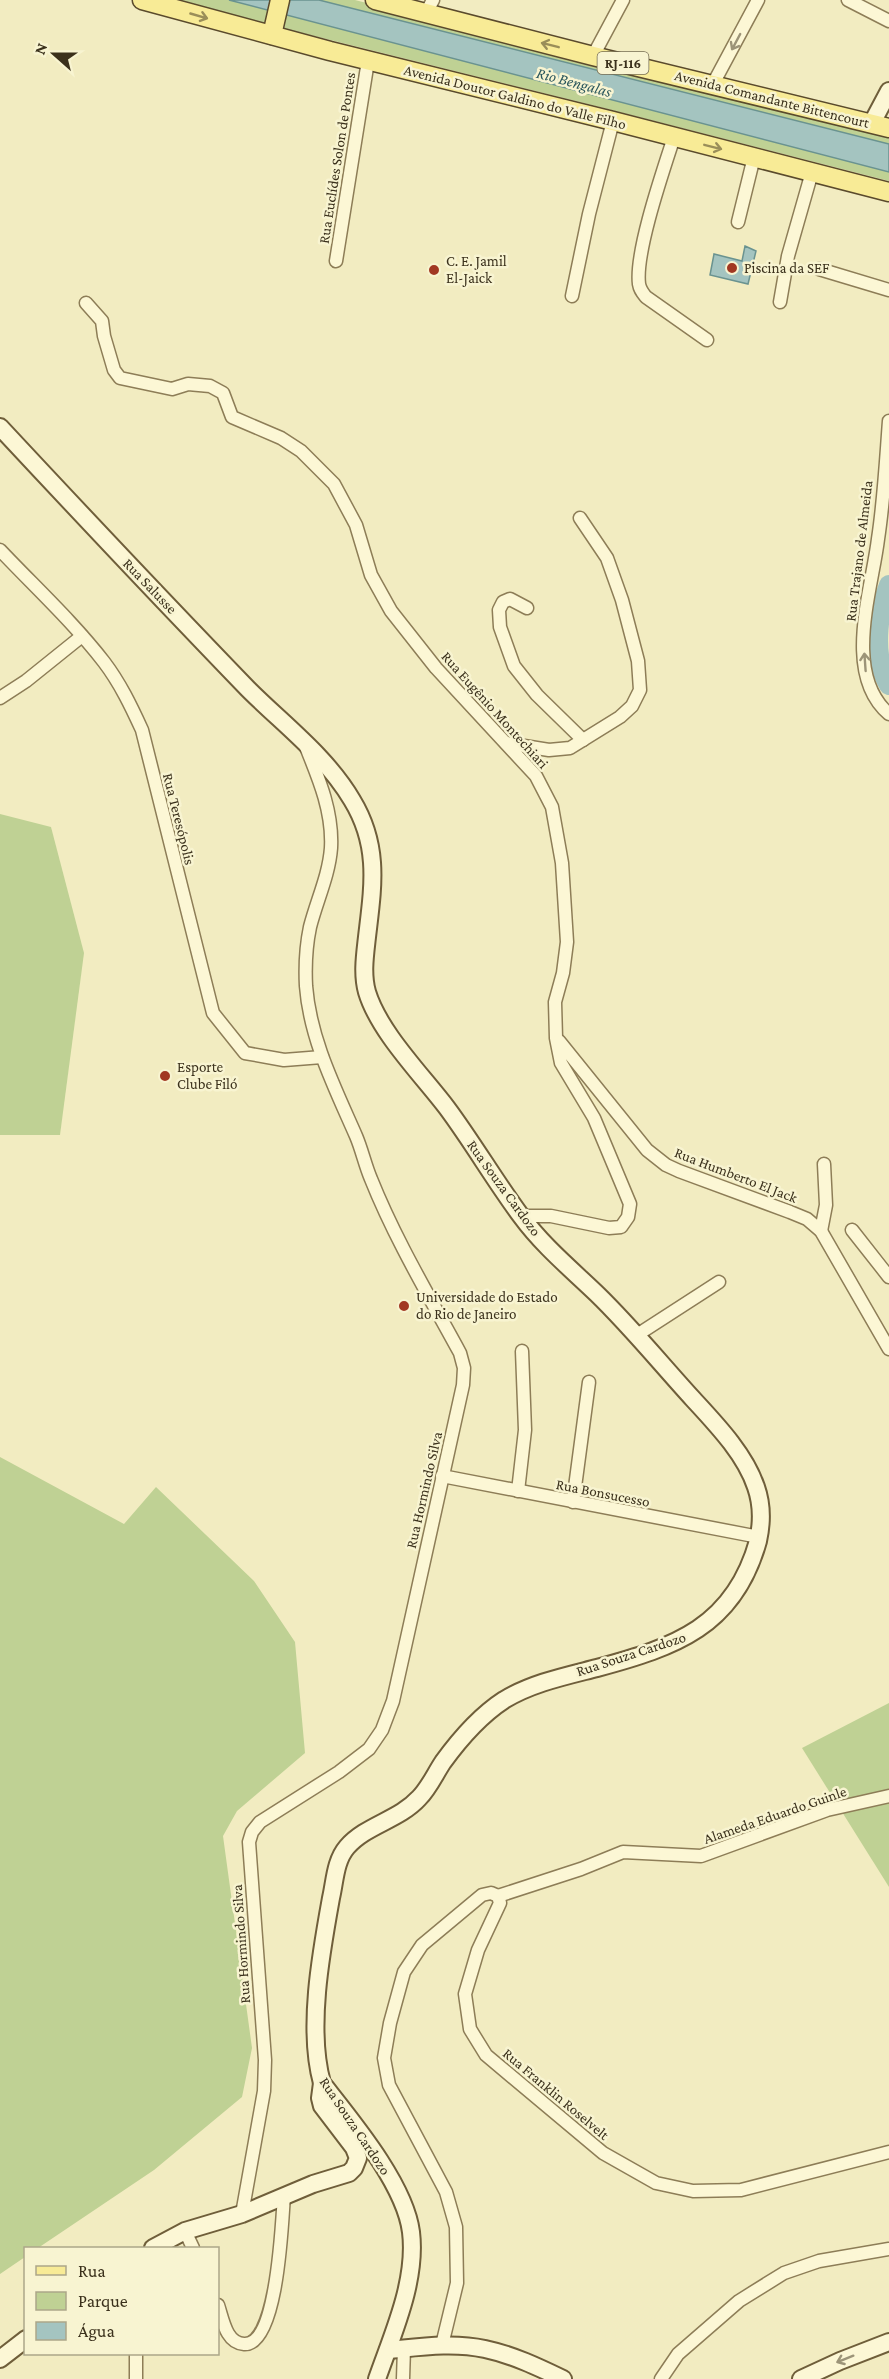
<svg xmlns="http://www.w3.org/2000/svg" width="889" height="2379" font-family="'Crimson Pro',serif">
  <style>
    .green { fill: #bfd194 }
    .water { fill: #a4c4c0; stroke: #6a9390; stroke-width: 1.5 }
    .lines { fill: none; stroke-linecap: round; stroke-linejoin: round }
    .river { stroke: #a4c4c0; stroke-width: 20 }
    .street-casing { stroke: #8d7d57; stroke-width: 15 }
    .secondary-casing { stroke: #6f5e3a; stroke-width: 20 }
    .primary-casing { stroke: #5a4a2c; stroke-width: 21 }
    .street { stroke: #fcf7d5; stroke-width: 12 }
    .secondary { stroke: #fcf7d5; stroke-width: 16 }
    .primary { stroke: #f8eb96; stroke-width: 18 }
    .oneway { stroke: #9a8e59 }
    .oneway2 { stroke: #9c9478 }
    .poi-dot { fill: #a13822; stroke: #f8f4d1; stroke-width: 2 }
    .labels { text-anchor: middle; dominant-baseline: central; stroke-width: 5; stroke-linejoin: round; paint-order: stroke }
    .shield { fill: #f8f4d1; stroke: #746c52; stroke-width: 1.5 }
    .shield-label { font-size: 14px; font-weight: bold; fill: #3b311c }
    .street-label { font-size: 15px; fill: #3b311c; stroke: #f8f4d1 }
    .poi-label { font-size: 15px; fill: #3b311c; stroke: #f8f4d1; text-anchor: start }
    .water-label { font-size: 16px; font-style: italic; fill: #2a565c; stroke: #f8f4d1 }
  </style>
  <rect width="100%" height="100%" fill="#f2ecc1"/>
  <g class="green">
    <path d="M 169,0 L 355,0 L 889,138 L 889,181 L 592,105 Z"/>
    <path d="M 0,814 L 51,827 L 84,953 L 60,1135 L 0,1135 Z"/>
    <path d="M 0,1457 L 124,1524 L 156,1487 L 254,1581 L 295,1642 L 305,1753 L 237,1811 L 223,1836 L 252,2048 L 242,2097 L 154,2170 L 38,2248 L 26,2248 L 25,2257 L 0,2274 Z"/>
    <path d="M 889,1703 L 889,1887 L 802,1748 Z"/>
  </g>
  <g class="water">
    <path d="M 229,0 L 319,0 L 889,144 L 889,172 Z"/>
    <path d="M 745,246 L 756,251 L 748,284 L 710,275 L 714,254 L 742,261 Z"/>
  </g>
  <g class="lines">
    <path class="river" d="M 889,585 C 877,614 872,657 889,685"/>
    <g class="street-casing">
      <g id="street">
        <path d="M 848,0 L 889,21"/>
        <path d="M 426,13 L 433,0"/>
        <path d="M 593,56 L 623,0"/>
        <path d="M 713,84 L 758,0"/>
        <path d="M 674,137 C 663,171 635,252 639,284 C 640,290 642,292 646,297 L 707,340"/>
        <path d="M 738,222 L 754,157"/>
        <path d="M 336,261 L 368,61"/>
        <path d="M 819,269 L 889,290"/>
        <path d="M 572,296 L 589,214 L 613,121"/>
        <path d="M 780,302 L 788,256 L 812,172"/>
        <path d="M 86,303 L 102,321 L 104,336 L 114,370 L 120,378 L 172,389 L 188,384 L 210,386 L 223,393 L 232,417 L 281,438 L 301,451 L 334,484 L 356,525 L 371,575 L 391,611 L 436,668 L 536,776 L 552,807 L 562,863 L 567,942 L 563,973 L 555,1002 L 556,1038 L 561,1063 L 594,1118 L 630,1204 L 628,1217 L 621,1227 L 609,1228 L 551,1216 L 521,1216"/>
        <path d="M 889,421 C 886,460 884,500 878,539 C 872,590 842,674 889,714"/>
        <path d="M 0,550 C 35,587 73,622 104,662 C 120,683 131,706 142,730 L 213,1013 L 245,1053 L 284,1060 L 322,1057"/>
        <path d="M 527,608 L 510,599 L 503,602 L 499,610 L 500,627 L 514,666 L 537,695 L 583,740"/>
        <path d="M 0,698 L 26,681 L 82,636"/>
        <path d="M 506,743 L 549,750 L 570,748 L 620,717 L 632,706 L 640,690 L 638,661 L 622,600 L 607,558 L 580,518"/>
        <path d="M 559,1041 L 647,1150 L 666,1165 L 679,1171 L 790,1212 L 807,1219 L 821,1231 L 889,1349"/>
        <path d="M 852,1230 L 889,1277"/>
        <path d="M 821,1231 L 826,1205 L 824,1164"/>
        <path d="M 637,1335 L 719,1282"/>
        <path d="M 442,1476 L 759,1537"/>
        <path d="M 518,1491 L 525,1430 L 522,1351"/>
        <path d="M 573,1502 L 589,1382"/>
        <path d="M 498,1896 L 581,1869 L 623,1852 L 701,1856 L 827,1810 L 889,1796"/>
        <path d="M 242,2214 L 264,2091 L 265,2060 L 249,1842 L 252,1832 L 260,1822 L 339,1772 L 369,1749 L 382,1730 L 393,1701 L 463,1385 L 464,1368 L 460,1353 C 429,1296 395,1239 371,1179 C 365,1165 362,1150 356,1136 C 335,1088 310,1039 306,986 C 305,966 306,946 310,927 C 317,900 329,875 331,848 C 333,812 319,779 306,747"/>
        <path d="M 185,2231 L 193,2248"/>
        <path d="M 218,2305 C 223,2320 226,2343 244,2344 C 278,2346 282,2220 284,2195"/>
        <path d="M 442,2345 L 457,2283 L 456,2227 L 446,2192 L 389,2085 L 384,2058 L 390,2023 L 404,1972 L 422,1945 L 482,1895 L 491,1893 L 498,1896 L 500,1903 L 478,1950 L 465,1994 L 470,2029 L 486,2055 L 603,2153 L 656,2183 L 693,2191 L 741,2190 L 889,2152"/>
        <path d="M 136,2354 L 136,2379"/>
        <path d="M 403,2379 L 404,2348"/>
        <path d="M 661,2379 L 678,2354 L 739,2301 L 784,2273 L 819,2261 L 889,2249"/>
      </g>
    </g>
    <g class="secondary-casing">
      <g id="secondary">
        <path d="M 872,123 L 889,91"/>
        <path d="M 0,427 C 82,515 164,602 248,689 C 284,725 326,756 352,800 C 380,846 373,886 367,937 C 365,955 362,974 367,992 C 379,1032 422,1075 447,1108 C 473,1143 495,1181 521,1216 C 543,1246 571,1269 597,1294 C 631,1327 661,1364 693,1399 C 716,1424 745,1454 756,1487 C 762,1504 762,1523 758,1541 C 734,1627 675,1647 597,1668 C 566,1676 532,1683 504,1700 C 481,1715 459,1740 443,1762 C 435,1774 429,1788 419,1798 C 399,1820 366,1825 347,1847 C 335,1861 335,1881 331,1898 C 321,1953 307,2029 322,2083 C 351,2120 405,2184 411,2232 C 417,2281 393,2333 377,2379"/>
        <path d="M 153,2248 L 185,2231 L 242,2214 L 313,2184 L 349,2173 L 354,2168 L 358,2158 L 354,2148 L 322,2106 L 320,2098 L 322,2083"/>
        <path d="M 388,2350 C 420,2347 453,2342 485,2349 C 513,2355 538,2367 563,2379"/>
        <path d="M 0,2359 L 26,2339"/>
        <path d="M 801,2379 L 840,2361 L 889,2342"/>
      </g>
    </g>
    <g class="primary-casing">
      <g id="primary">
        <path d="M 142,0 L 330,51 L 613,121 L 889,192"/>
        <path d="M 375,0 L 593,56 L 889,128"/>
        <path d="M 272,35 L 280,0"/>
      </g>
    </g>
    <use href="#street" class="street"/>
    <use href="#secondary" class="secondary"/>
    <use href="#primary" class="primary"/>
  </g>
  <defs><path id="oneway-shaft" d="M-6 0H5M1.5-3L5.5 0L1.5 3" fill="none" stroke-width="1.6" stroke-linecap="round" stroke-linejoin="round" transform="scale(1.5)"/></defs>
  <g class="oneway">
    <use href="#oneway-shaft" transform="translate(199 16) rotate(16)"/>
    <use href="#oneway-shaft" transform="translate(550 45) rotate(-166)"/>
    <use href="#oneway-shaft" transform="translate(713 147) rotate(14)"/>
  </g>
  <g class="oneway2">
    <use href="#oneway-shaft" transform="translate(736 42) rotate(118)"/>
    <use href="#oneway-shaft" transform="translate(865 662) rotate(-94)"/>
    <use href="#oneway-shaft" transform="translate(845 2359) rotate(158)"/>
  </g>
  <g class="poi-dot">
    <circle cx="732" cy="268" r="6"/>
    <circle cx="434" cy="270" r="6"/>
    <circle cx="165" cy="1076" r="6"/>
    <circle cx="404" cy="1306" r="6"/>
  </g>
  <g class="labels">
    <rect class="shield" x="597.5" y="52" width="51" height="22" rx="4.5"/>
    <g class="shield-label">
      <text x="623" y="63">RJ-116</text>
    </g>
    <g class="street-label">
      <text transform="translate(515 97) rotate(14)">Avenida Doutor Galdino do Valle Filho</text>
      <text transform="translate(772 99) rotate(14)">Avenida Comandante Bittencourt</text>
      <text transform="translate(337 158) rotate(-81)">Rua Euclídes Solon de Pontes</text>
      <text transform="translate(859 551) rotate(-83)">Rua Trajano de Almeida</text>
      <text transform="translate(150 586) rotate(46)">Rua Salusse</text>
      <text transform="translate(495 710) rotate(48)">Rua Eugênio Montechiari</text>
      <text transform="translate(179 819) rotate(76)">Rua Teresópolis</text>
      <text transform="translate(736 1175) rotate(21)">Rua Humberto El Jack</text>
      <text transform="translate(504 1188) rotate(54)">Rua Souza Cardozo</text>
      <text transform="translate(424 1490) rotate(-77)">Rua Hormindo Silva</text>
      <text transform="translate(603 1493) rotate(11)">Rua Bonsucesso</text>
      <text transform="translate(631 1654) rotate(-18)">Rua Souza Cardozo</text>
      <text transform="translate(775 1815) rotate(-19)">Alameda Eduardo Guinle</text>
      <text transform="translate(241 1944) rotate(-94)">Rua Hormindo Silva</text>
      <text transform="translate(556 2094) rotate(40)">Rua Franklin Roselvelt</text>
      <text transform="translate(355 2126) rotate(56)">Rua Souza Cardozo</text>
    </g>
    <g class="poi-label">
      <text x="446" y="261">C. E. Jamil<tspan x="446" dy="17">El-Jaick</tspan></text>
      <text x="744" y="268">Piscina da SEF</text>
      <text x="177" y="1067">Esporte<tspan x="177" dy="17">Clube Filó</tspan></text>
      <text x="416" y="1297">Universidade do Estado<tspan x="416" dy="17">do Rio de Janeiro</tspan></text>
    </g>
    <g class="water-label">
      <text transform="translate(574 82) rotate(15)">Rio Bengalas</text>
    </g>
  </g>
  <rect x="24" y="2247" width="195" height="108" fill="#f8f4d1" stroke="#aca689" stroke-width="1.5"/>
  <rect x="36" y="2266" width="30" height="9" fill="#f8eb96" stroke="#aca689" stroke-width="1.5"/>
  <text x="78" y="2277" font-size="18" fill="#3b311c">Rua</text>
  <rect x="36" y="2292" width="30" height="18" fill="#bfd194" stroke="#aca689" stroke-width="1.5"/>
  <text x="78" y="2307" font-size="18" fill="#3b311c">Parque</text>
  <rect x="36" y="2322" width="30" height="18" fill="#a4c4c0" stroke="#aca689" stroke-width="1.5"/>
  <text x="78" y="2337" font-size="18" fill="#3b311c">Água</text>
  <g transform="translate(54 54) rotate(291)" stroke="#f8f4d1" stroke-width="4.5" paint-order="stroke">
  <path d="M0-4.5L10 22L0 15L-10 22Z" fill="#3b311c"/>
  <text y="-9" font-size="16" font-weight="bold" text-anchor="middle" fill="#3b311c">N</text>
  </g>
</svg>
